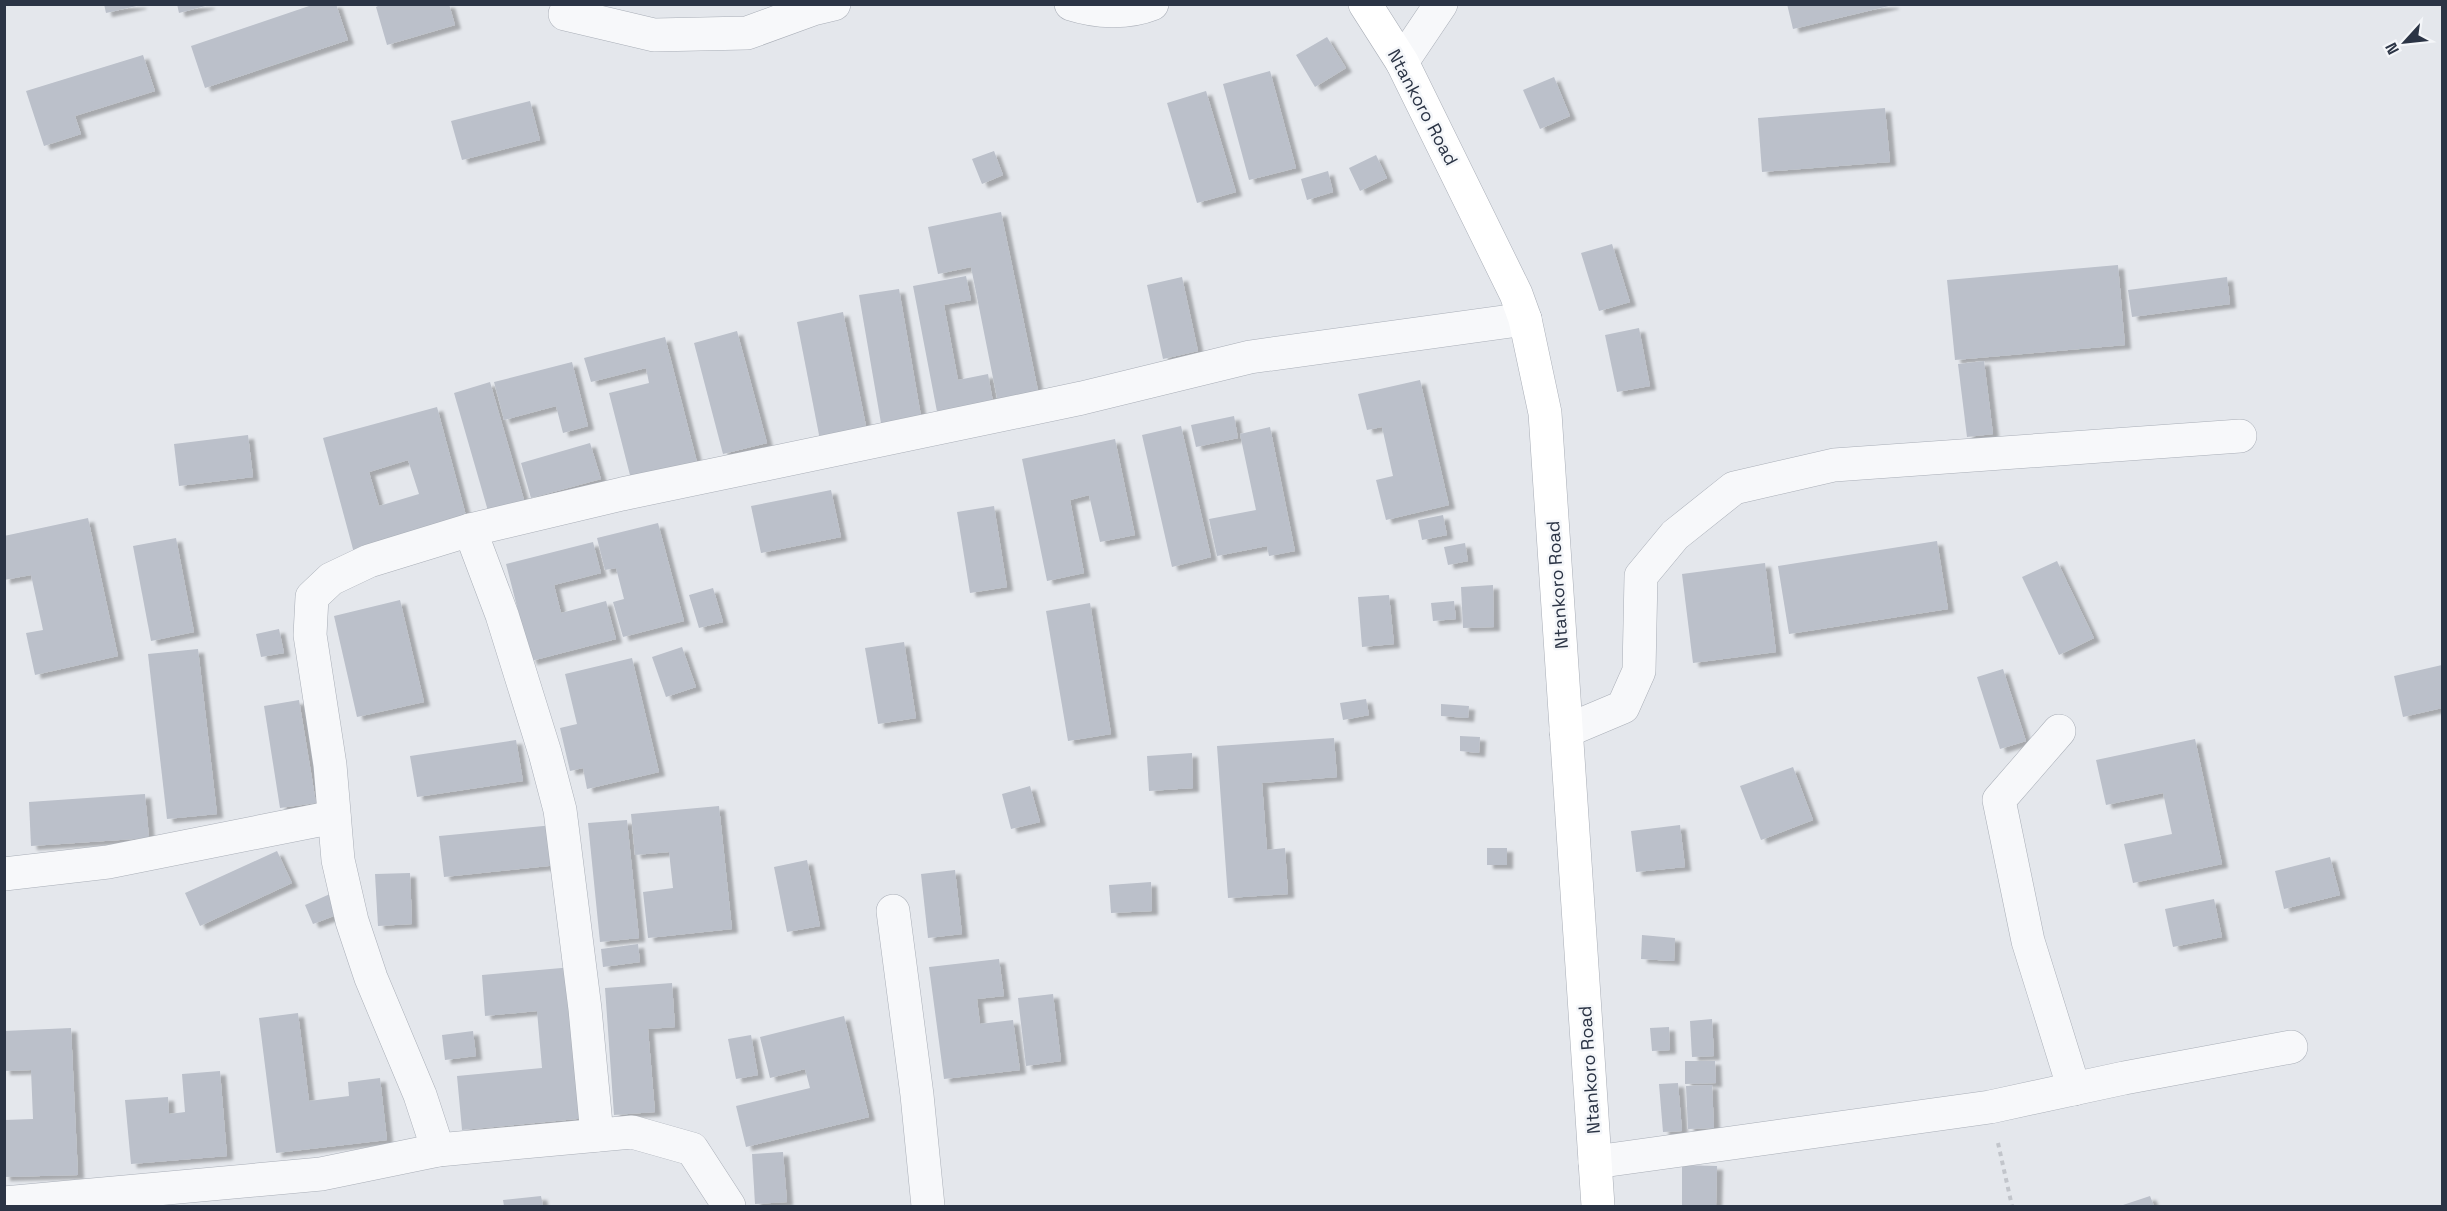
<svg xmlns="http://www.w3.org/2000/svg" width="2447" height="1211" font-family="'Space Grotesk',sans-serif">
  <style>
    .building { fill: #bbc0ca; fill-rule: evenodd; filter: url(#shadow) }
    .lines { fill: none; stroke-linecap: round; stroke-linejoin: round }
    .minor-casing { stroke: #a9aeb7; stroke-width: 34 }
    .secondary-casing { stroke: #a9aeb7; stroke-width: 34 }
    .path { stroke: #c2c5cb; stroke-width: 4; stroke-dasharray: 4.5 4.5; stroke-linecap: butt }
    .minor { stroke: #f7f8fa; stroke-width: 33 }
    .secondary { stroke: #fff; stroke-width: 33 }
    .labels { text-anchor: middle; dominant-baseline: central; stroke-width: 5; stroke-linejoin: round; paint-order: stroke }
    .street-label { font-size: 18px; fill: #2b3445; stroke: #f4f6f9 }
  </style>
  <defs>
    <filter id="shadow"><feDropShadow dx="6" dy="4" stdDeviation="1.5" flood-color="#0004"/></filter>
  </defs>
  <rect width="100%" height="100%" fill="#e4e7ec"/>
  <g class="building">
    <path d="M 104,4 L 140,4 L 141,5 L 106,13 Z"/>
    <path d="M 177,4 L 209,4 L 209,5 L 179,13 Z"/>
    <path d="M 315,4 L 336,4 L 348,40 L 205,88 L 191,46 Z"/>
    <path d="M 382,4 L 449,4 L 455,25 L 387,45 L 376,7 Z"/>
    <path d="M 1787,4 L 1893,4 L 1893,5 L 1793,29 Z"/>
    <path d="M 1327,37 L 1346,68 L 1315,87 L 1296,55 Z"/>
    <path d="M 143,55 L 155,91 L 75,116 L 81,134 L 44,146 L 26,91 Z"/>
    <path d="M 1270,71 L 1296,168 L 1249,180 L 1223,84 Z"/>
    <path d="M 1554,77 L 1570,116 L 1540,129 L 1523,90 Z"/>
    <path d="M 1206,91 L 1236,192 L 1197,203 L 1167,103 Z"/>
    <path d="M 530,101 L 540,140 L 462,160 L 451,121 Z"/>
    <path d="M 1885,108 L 1890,162 L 1762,172 L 1758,118 Z"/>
    <path d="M 994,151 L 1003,175 L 982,184 L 972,159 Z"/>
    <path d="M 1376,155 L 1387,178 L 1360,191 L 1349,168 Z"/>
    <path d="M 1328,171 L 1333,192 L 1307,200 L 1301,179 Z"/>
    <path d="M 1001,212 L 1040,400 L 999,408 L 971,267 L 938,274 L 928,227 Z"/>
    <path d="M 1612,244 L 1630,302 L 1599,311 L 1581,253 Z"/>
    <path d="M 2118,265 L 2125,345 L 1955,360 L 1947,280 Z"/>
    <path d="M 966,276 L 971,300 L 944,305 L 958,380 L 988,374 L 994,407 L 938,417 L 913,286 Z"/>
    <path d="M 1182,277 L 1198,351 L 1163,359 L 1147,285 Z"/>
    <path d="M 2227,277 L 2230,304 L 2132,317 L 2128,290 Z"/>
    <path d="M 899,289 L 922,422 L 882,429 L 859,295 Z"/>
    <path d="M 843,312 L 867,431 L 820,440 L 797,322 Z"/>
    <path d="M 1639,328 L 1650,386 L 1617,392 L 1605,335 Z"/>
    <path d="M 737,331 L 767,443 L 723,454 L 694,343 Z"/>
    <path d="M 665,337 L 698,466 L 632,483 L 609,393 L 649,383 L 646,368 L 591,382 L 584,358 Z"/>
    <path d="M 1984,361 L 1993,434 L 1967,437 L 1958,364 Z"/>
    <path d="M 572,362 L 588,426 L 563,433 L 556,406 L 504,420 L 494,382 Z"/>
    <path d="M 1420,380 L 1449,505 L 1386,520 L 1376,480 L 1393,476 L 1382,427 L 1367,430 L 1358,394 Z"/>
    <path d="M 490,382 L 524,500 L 488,511 L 454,393 Z"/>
    <path d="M 437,407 L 468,523 L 354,553 L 323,438 ZM 408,460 L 419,494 L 379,506 L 369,472 Z"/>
    <path d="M 1234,416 L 1238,438 L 1196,447 L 1191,425 Z"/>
    <path d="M 1181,426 L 1211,557 L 1172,567 L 1142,435 Z"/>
    <path d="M 1270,427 L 1295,551 L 1269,556 L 1267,546 L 1217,556 L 1209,519 L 1256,510 L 1240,434 Z"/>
    <path d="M 248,435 L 253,477 L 179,486 L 174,444 Z"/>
    <path d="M 1115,439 L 1135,535 L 1100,542 L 1089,495 L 1070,500 L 1084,573 L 1047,581 L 1022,459 Z"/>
    <path d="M 590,443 L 601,479 L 531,498 L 521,463 Z"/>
    <path d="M 831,490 L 841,537 L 761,553 L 751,506 Z"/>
    <path d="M 994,506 L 1007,587 L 970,593 L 957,512 Z"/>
    <path d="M 1443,515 L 1447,535 L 1422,540 L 1418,520 Z"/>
    <path d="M 88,518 L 118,656 L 35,675 L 26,633 L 43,630 L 31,575 L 4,580 L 4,536 Z"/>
    <path d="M 658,523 L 684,621 L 623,637 L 613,602 L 624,599 L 616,568 L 605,570 L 597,538 Z"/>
    <path d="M 176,538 L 194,632 L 151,641 L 133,546 Z"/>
    <path d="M 1937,541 L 1948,609 L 1789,634 L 1778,566 Z"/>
    <path d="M 593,542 L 601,573 L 554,585 L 561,613 L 606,601 L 616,639 L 531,661 L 506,564 Z"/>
    <path d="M 1465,543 L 1468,561 L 1448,565 L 1444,547 Z"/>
    <path d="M 2057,561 L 2094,638 L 2059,655 L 2022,577 Z"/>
    <path d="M 1765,563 L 1776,652 L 1693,663 L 1682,574 Z"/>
    <path d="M 1493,585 L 1494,627 L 1463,628 L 1461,587 Z"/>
    <path d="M 713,588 L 723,622 L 699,628 L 689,595 Z"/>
    <path d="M 1389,595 L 1394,644 L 1362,647 L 1358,597 Z"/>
    <path d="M 400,600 L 424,702 L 357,717 L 334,616 Z"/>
    <path d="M 1454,601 L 1456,619 L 1433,621 L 1431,603 Z"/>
    <path d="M 1090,603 L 1111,734 L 1068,741 L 1046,611 Z"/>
    <path d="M 279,629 L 284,653 L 261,657 L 256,634 Z"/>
    <path d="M 904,642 L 916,718 L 878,724 L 865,648 Z"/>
    <path d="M 682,647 L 696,687 L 666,697 L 652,657 Z"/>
    <path d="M 198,649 L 217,814 L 167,819 L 148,654 Z"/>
    <path d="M 632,658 L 659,772 L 587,789 L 583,768 L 570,771 L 560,728 L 577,724 L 565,674 Z"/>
    <path d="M 2442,665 L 2442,708 L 2403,717 L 2394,676 Z"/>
    <path d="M 2003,669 L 2026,741 L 2000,749 L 1977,677 Z"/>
    <path d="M 1366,699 L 1369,715 L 1343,720 L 1340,703 Z"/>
    <path d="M 299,700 L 316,803 L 280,808 L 264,706 Z"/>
    <path d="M 1441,704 L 1469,706 L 1468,718 L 1441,716 Z"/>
    <path d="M 1460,736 L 1480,737 L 1479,753 L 1460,751 Z"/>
    <path d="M 1334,738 L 1337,777 L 1262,783 L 1267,850 L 1285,848 L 1288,894 L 1228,898 L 1217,746 Z"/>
    <path d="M 2195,739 L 2222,864 L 2133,883 L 2124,844 L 2172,834 L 2163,793 L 2106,805 L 2096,760 Z"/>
    <path d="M 516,740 L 523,781 L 417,797 L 410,756 Z"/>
    <path d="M 1192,753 L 1193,788 L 1149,791 L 1147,756 Z"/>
    <path d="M 1793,767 L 1813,820 L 1761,840 L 1740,786 Z"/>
    <path d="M 1030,786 L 1040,822 L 1011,829 L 1002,794 Z"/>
    <path d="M 145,794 L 149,838 L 31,846 L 29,802 Z"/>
    <path d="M 719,806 L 732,929 L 648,938 L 643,892 L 673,888 L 669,852 L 635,855 L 631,814 Z"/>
    <path d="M 627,820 L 639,938 L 600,942 L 588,823 Z"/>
    <path d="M 554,825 L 558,865 L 444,877 L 439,836 Z"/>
    <path d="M 1680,825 L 1685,867 L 1636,872 L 1631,831 Z"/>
    <rect x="1487" y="848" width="20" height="17"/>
    <path d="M 277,851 L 292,883 L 200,926 L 185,893 Z"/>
    <path d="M 2330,857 L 2340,895 L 2284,909 L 2275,871 Z"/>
    <path d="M 807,860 L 820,926 L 787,932 L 774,867 Z"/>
    <path d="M 955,870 L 962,934 L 928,938 L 921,874 Z"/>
    <path d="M 410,873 L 412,924 L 378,926 L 375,874 Z"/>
    <path d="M 1151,882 L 1152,911 L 1111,913 L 1109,885 Z"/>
    <path d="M 330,894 L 339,914 L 313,924 L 305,905 Z"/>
    <path d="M 2214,899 L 2222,937 L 2173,947 L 2165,909 Z"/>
    <path d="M 1642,935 L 1675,938 L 1674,961 L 1641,959 Z"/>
    <path d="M 638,944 L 640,962 L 603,967 L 601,949 Z"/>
    <path d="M 999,959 L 1004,996 L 977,999 L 980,1024 L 1013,1020 L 1020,1070 L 944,1079 L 929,967 Z"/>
    <path d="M 573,967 L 587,1118 L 462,1130 L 457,1076 L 542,1068 L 537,1011 L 485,1016 L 482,975 Z"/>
    <path d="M 672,983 L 675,1027 L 648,1029 L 655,1112 L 614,1115 L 605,988 Z"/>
    <path d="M 1053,994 L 1061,1061 L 1026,1066 L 1018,998 Z"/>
    <path d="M 298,1013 L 309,1101 L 349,1096 L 348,1082 L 380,1078 L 387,1140 L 276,1153 L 259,1018 Z"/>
    <path d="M 844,1016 L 869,1117 L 746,1147 L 736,1106 L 810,1088 L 805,1069 L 770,1078 L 760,1037 Z"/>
    <path d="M 1712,1019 L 1714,1056 L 1692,1057 L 1690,1021 Z"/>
    <path d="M 1669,1027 L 1670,1050 L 1652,1051 L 1650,1028 Z"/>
    <path d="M 71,1028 L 78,1175 L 4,1177 L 4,1120 L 33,1119 L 31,1070 L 4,1071 L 4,1031 Z"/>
    <path d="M 473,1031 L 476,1056 L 445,1060 L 442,1035 Z"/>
    <path d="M 751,1035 L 758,1075 L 736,1079 L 728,1039 Z"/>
    <path d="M 1685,1061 L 1715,1061 L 1716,1083 L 1685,1084 Z"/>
    <path d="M 220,1071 L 227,1156 L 131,1164 L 125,1100 L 168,1097 L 169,1114 L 185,1112 L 182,1074 Z"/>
    <path d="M 1678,1083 L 1682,1131 L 1663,1132 L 1659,1084 Z"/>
    <path d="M 1712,1085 L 1714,1128 L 1688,1129 L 1686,1086 Z"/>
    <path d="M 783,1152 L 787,1202 L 755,1204 L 752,1154 Z"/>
    <path d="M 1682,1165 L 1717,1166 L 1716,1206 L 1682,1206 Z"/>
    <path d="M 541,1196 L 543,1206 L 504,1206 L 503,1200 Z"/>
    <path d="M 2150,1196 L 2154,1206 L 2120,1206 Z"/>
  </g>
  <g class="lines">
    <g class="minor-casing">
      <g id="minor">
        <path d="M 1071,4 C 1096,12 1127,14 1152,4"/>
        <path d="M 565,14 L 654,35 L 747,33 L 813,9 L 834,4"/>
        <path d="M 1402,62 L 1441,4"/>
        <path d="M 470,530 L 502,615 L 545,753 L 560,810 L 585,1009 L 597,1135"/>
        <path d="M 1566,731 L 1623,707 L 1639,671 L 1641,576 L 1675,535 L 1734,488 L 1834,465 L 2240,436"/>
        <path d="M 2059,731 L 1999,800 L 2028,941 L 2074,1089"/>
        <path d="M 4,874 L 108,862 L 334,817"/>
        <path d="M 893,911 L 917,1095 L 928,1206"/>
        <path d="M 438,1150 L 420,1095 L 371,978 L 352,921 L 338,860 L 330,765 L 310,635 L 312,597 L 331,579 L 369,561 L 470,530 L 622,494 L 1082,398 L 1250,357 L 1525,319"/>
        <path d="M 1595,1162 L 1990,1107 L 2124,1078 L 2291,1047"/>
        <path d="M 4,1203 L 321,1174 L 438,1150 L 632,1132 L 692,1149 L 729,1206"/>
      </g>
    </g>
    <g class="secondary-casing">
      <path id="secondary" d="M 1365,4 L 1402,62 L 1516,294 L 1525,319 L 1545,413 L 1598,1206"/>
    </g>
    <path class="path" d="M 1998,1143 L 2012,1206"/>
    <use href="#minor" class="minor"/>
    <use href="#secondary" class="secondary"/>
  </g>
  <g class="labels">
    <g class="street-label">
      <text transform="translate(1423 107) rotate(62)">Ntankoro Road</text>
      <text transform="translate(1557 585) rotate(-94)">Ntankoro Road</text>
      <text transform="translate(1589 1070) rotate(-94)">Ntankoro Road</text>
    </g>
  </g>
  <rect width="2447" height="1211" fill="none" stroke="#2b3445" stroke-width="12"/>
  <g transform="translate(2405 42) rotate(243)" stroke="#f4f6f9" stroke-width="4.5" paint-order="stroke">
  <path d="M0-4.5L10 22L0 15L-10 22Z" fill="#2b3445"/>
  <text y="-9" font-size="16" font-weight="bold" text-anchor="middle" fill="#2b3445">N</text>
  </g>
</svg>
